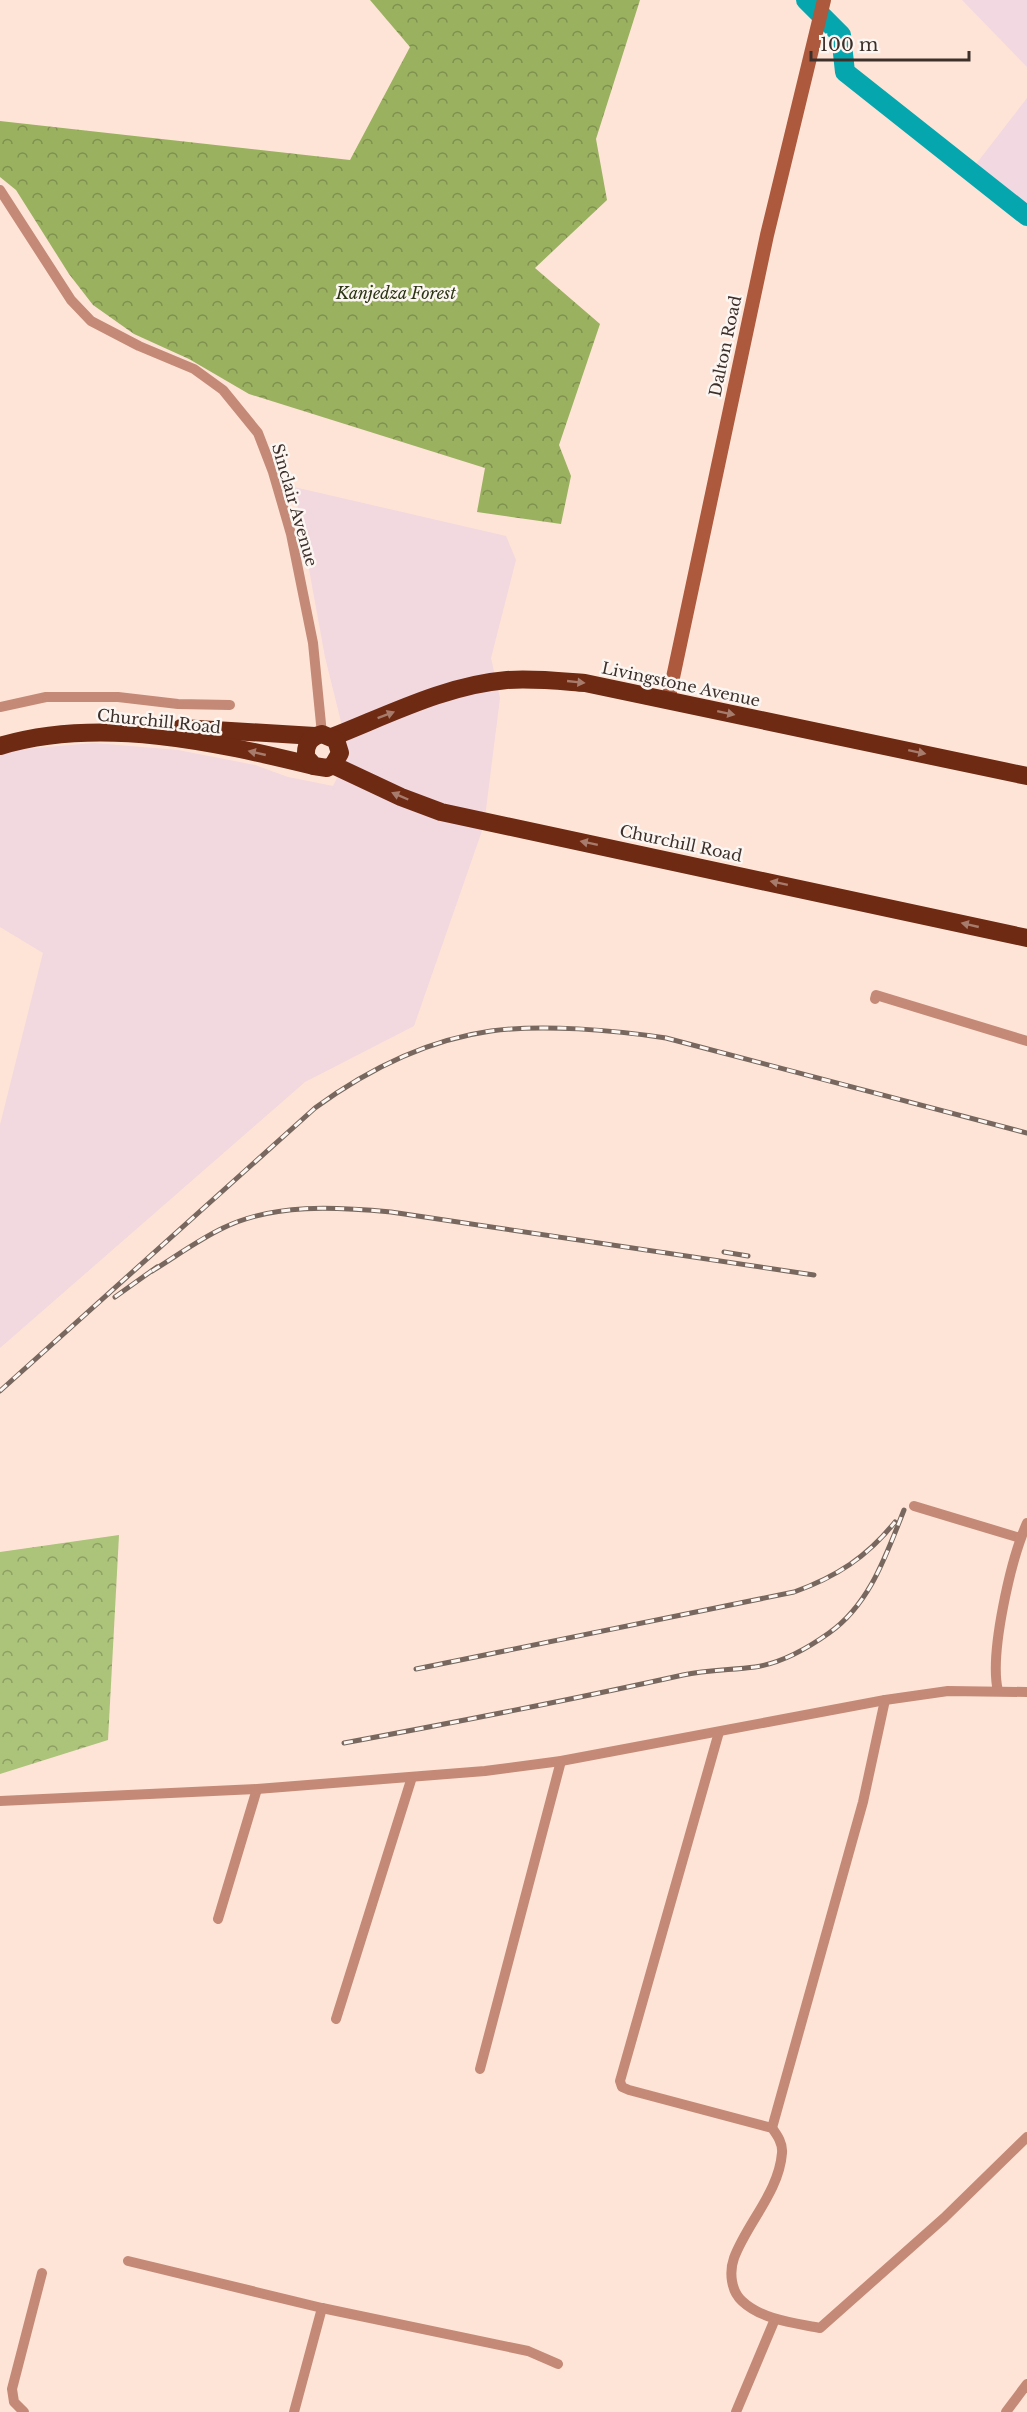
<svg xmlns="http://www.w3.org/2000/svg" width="1027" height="2412" font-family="'Libre Baskerville',serif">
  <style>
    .commercial { fill: #f2d8e1 }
    .industrial { fill: #f2d8df }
    .forest { fill: url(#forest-crowns) }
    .park { fill: url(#park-crowns) }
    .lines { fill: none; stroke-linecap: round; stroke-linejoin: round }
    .river { stroke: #06a6ae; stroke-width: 20 }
    .street { stroke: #c48a77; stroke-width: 10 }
    .secondary { stroke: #ac593e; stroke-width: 14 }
    .highway { stroke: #6e2a13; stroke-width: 18 }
    .rail-casing { stroke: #77675e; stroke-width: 5 }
    .rail { stroke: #fcf6f2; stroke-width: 3; stroke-dasharray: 9; stroke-linecap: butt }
    .oneway { fill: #a77c6c }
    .labels { text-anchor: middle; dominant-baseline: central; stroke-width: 5; stroke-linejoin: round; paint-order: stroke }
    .park-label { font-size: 16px; font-style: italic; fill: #2b3512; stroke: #fcf6f2 }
    .street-label { font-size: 16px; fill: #3d302a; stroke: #fcf6f2 }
  </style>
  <defs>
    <pattern id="forest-crowns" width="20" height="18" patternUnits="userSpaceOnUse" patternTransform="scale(1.5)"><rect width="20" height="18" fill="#9ab160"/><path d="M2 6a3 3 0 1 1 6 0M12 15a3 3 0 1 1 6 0" fill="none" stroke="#7f904f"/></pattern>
    <pattern id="park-crowns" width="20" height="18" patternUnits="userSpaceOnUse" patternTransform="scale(1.5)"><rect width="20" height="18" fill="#acc37a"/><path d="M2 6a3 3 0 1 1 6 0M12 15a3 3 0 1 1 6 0" fill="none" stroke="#8d9f64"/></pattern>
  </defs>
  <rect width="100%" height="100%" fill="#fee4d6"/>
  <g class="commercial">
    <path d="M 962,0 L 1027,0 L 1027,67 Z"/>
    <path d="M 1027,98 L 1027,227 L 966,177 Z"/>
  </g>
  <path class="industrial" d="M 294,487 L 506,536 L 516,560 L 491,658 L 500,698 L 484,825 L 414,1026 L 305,1082 L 0,1348 L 0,1125 L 43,953 L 0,927 L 0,751 L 94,743 L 178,750 L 255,765 L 288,777 L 333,786 L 349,754 L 325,657 Z"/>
  <path class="forest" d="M 370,0 L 640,0 L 596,139 L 607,200 L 535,268 L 600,324 L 559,445 L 571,476 L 561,524 L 477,512 L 485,468 L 249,394 L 189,359 L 134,334 L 93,305 L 69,274 L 16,190 L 0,177 L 0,121 L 350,160 L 410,47 Z"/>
  <path class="park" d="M 119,1535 L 108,1740 L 0,1774 L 0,1552 Z"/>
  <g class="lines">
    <path class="river" d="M 806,0 L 841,35 L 845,72 L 1027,216"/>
    <g class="street">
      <path d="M 0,190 L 71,300 L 91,321 L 139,346 L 194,369 L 223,390 L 258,433 L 273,472 L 291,534 L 313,643 L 322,734"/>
      <path d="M 0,707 L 46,697 L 118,697 L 178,704 L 230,705"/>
      <path d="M 875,999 L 876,995 L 1027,1041"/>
      <path d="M 914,1506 L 1020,1538"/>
      <path d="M 998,1691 C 989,1654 1011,1559 1027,1523"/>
      <path d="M 719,1732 L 620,2081 L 622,2087 L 629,2090 L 772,2128 C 777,2135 783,2143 782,2153 C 779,2192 747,2223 734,2258 C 729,2272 731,2291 742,2301 C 762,2320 795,2323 820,2328 L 944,2218 L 1027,2137"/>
      <path d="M 0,1801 L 257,1789 L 485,1771 L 561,1761 L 885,1700 L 948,1691 L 1027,1692"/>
      <path d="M 218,1919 L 257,1789"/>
      <path d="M 336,2019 L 412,1777"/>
      <path d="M 480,2069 L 561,1761"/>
      <path d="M 772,2128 L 863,1802 L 885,1700"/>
      <path d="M 128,2261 L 322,2308 L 528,2351 L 558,2364"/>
      <path d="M 24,2412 L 14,2402 L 12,2389 L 42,2273"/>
      <path d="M 294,2412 L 322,2308"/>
      <path d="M 736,2412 L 775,2319"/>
      <path d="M 1006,2412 L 1027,2384"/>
    </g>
    <path class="secondary" d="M 668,701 L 767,235 L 824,0"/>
    <g class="highway">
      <path d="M 181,728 L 315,736"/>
      <path d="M 332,737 C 388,715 446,685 507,680 C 533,678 559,681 585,683 L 1027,776"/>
      <path d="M 0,746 C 101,716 215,742 314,766"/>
      <path d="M 333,765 L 340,753 L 336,740 L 322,734 C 310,737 305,744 306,757 L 314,766 L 327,768 L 333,765 L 401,797 L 441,812 L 1027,938"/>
    </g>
    <g class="rail-casing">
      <g id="rail">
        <path d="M 724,1252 L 748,1256"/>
        <path d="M 152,1271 C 175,1257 198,1240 223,1228 C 274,1203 336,1207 391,1212 L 814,1275"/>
        <path d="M 115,1297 L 157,1267"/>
        <path d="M 0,1391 L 315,1108 C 367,1070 427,1040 491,1031 C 542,1024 614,1030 666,1038 L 1027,1133"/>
        <path d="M 416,1669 L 794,1592 C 836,1577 867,1557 895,1522"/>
        <path d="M 344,1743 C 457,1722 570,1700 683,1675 C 707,1670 732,1670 755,1667 C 782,1663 808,1648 829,1633 C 870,1604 886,1555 904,1510"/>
      </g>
    </g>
    <use href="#rail" class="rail"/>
  </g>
  <defs><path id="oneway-solid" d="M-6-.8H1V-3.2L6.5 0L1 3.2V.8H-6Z" transform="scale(1.5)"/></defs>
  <g class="oneway">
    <use href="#oneway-solid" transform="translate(576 682) rotate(6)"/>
    <use href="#oneway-solid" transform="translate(726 713) rotate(12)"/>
    <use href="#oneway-solid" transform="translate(386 715) rotate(-21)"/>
    <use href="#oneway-solid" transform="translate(917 752) rotate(12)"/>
    <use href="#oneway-solid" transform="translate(257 753) rotate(-167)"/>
    <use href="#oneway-solid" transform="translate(400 796) rotate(-157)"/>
    <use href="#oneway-solid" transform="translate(589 843) rotate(-168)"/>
    <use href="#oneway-solid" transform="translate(779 883) rotate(-168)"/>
    <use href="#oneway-solid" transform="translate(970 925) rotate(-167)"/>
  </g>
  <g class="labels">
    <g class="park-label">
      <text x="396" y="293">Kanjedza Forest</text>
    </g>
    <g class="street-label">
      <text transform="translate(725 346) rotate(-78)">Dalton Road</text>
      <text transform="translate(295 505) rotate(74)">Sinclair Avenue</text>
      <text transform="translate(681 684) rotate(12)">Livingstone Avenue</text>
      <text transform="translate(159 721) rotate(6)">Churchill Road</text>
      <text transform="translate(681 843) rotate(12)">Churchill Road</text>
    </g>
  </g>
  <path d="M811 51v9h158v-9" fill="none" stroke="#3d302a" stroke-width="3"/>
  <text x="820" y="51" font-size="18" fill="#3d302a" stroke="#fcf6f2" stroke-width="4.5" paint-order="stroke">100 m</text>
</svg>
